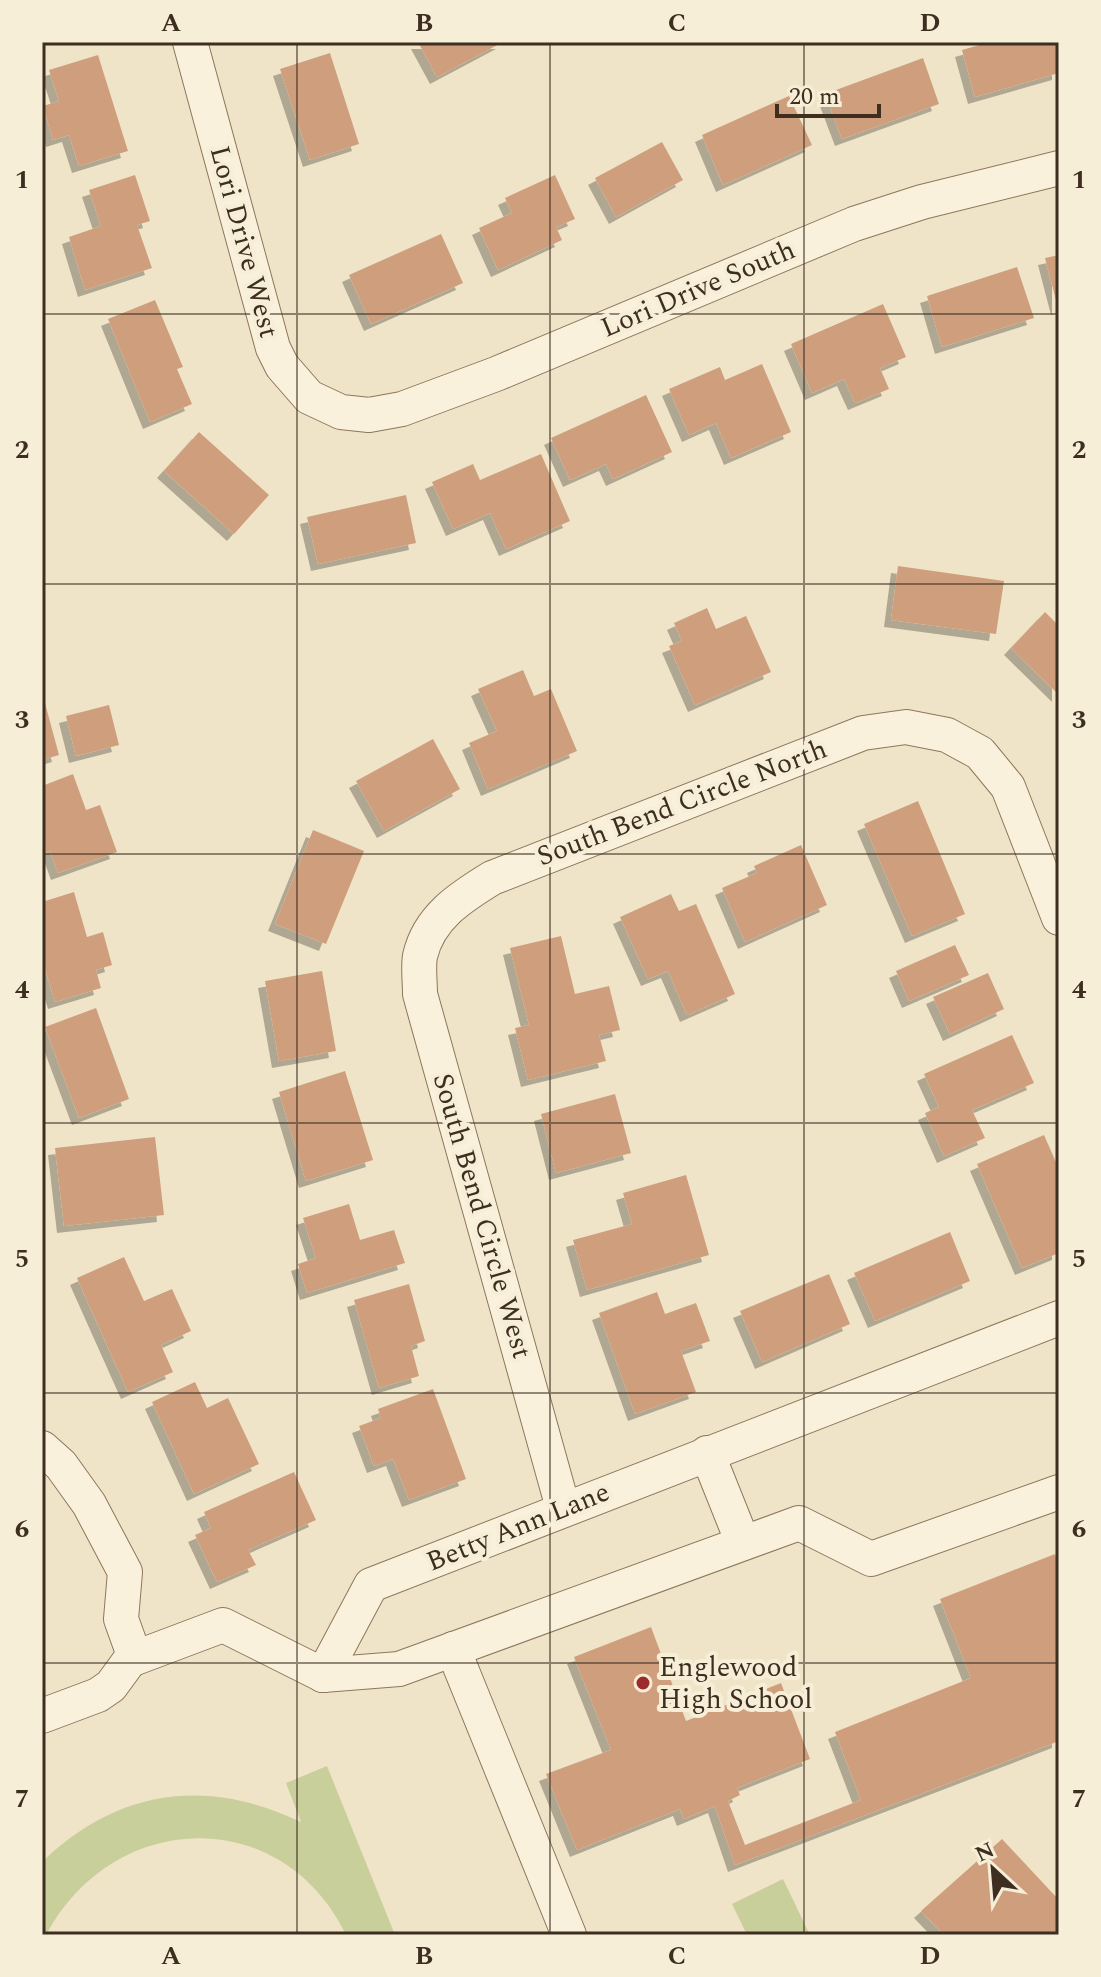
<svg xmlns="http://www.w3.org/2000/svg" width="1101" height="1977" font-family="Spectral,serif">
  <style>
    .green { fill: #c9cf9b }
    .building { fill: #cf9f7d; filter: url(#shadow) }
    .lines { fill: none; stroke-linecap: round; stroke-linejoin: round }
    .minor-casing { stroke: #8d765c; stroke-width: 36 }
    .minor { stroke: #faf1dc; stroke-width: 34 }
    .grid { fill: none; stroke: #3d2e20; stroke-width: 2; stroke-opacity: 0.55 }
    .poi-dot { fill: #9e2a2b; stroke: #f7eed8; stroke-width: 3 }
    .labels { text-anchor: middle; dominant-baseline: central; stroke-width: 8; stroke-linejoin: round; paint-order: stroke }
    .street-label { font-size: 28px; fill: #3d2e20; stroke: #f7eed8 }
    .poi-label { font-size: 28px; fill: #3d2e20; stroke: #f7eed8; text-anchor: start }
    .neatline { fill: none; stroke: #3d2e20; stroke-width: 3 }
    .grid-label { font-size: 26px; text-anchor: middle; font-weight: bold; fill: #3d2e20 }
  </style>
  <defs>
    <filter id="shadow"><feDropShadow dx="-7" dy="7" stdDeviation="0" flood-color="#0004"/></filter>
  </defs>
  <rect width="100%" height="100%" fill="#f0e4c8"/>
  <g class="green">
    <path d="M 327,1766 L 395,1935 L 346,1935 C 282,1803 113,1809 46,1935 L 42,1935 L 42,1862 C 118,1789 206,1777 301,1822 L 286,1783 Z"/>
    <path d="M 783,1879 L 810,1935 L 747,1935 L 732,1904 Z"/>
  </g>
  <g class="building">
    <path d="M 418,42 L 503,42 L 437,77 Z"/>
    <path d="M 990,42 L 1059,42 L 1059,73 L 975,97 L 962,50 Z"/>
    <path d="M 330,53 L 359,144 L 310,160 L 280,69 Z"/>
    <path d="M 98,55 L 128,151 L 79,166 L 69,135 L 53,140 L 43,106 L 59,101 L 49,70 Z"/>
    <path d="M 923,58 L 939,104 L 842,139 L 825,94 Z"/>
    <path d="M 789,96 L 812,145 L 723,185 L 702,135 Z"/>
    <path d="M 662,142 L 683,180 L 616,217 L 595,178 Z"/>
    <path d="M 135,175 L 150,221 L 137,225 L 152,268 L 85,290 L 69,237 L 101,226 L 89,190 Z"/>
    <path d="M 555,175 L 575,219 L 556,227 L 562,240 L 498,270 L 479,228 L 512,213 L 505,198 Z"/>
    <path d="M 441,234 L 463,283 L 371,324 L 349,275 Z"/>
    <path d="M 1059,255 L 1059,308 L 1058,308 L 1045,258 Z"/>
    <path d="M 1017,267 L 1034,318 L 942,347 L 927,296 Z"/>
    <path d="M 155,300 L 183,367 L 177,369 L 192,404 L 150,422 L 108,319 Z"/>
    <path d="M 883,304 L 906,357 L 880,368 L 889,389 L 855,403 L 844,379 L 812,393 L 791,344 Z"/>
    <path d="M 762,364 L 791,432 L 731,458 L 716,423 L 689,435 L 669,389 L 720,367 L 725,380 Z"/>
    <path d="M 646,395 L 672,452 L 613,479 L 606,464 L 570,480 L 551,438 Z"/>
    <path d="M 199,432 L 269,495 L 234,534 L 164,471 Z"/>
    <path d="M 541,454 L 570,521 L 506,549 L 490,513 L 453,529 L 432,482 L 473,464 L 480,480 Z"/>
    <path d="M 406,495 L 416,543 L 318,564 L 307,517 Z"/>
    <path d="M 898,566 L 1004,581 L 996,634 L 891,620 Z"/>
    <path d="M 707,608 L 716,629 L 746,616 L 771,672 L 695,705 L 669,646 L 682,641 L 674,623 Z"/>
    <path d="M 1045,612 L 1059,626 L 1059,695 L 1011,648 Z"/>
    <path d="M 523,670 L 534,696 L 551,689 L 577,751 L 488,789 L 469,743 L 497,731 L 478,689 Z"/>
    <path d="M 42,692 L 59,755 L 42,760 Z"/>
    <path d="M 109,705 L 119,745 L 76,756 L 66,716 Z"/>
    <path d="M 433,739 L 460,789 L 384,831 L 356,781 Z"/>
    <path d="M 73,774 L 86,810 L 100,805 L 117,852 L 58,873 L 50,851 L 42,854 L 42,786 Z"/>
    <path d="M 918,801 L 965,914 L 912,936 L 864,824 Z"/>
    <path d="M 313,830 L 364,851 L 326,944 L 275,924 Z"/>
    <path d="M 801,845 L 827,905 L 745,942 L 722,888 L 757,873 L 754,866 Z"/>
    <path d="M 74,892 L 87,937 L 103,932 L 112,965 L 96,970 L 101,988 L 55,1002 L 42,959 L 42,902 Z"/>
    <path d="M 671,894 L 679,911 L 696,904 L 735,994 L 687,1015 L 668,971 L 648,979 L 620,917 Z"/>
    <path d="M 561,936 L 575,994 L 609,986 L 620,1030 L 599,1035 L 606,1061 L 528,1080 L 515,1028 L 529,1025 L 510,948 Z"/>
    <path d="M 955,945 L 969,975 L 909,1001 L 896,971 Z"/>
    <path d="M 322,971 L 336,1051 L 279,1061 L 265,981 Z"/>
    <path d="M 988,973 L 1004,1009 L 950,1034 L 933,997 Z"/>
    <path d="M 96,1008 L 129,1099 L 79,1118 L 45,1027 Z"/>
    <path d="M 1012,1035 L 1034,1083 L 972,1110 L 985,1138 L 944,1156 L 925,1113 L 939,1107 L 924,1074 Z"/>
    <path d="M 345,1071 L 373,1160 L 306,1181 L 279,1092 Z"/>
    <path d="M 615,1094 L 631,1153 L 556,1173 L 541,1114 Z"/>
    <path d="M 1044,1135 L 1059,1169 L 1059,1253 L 1022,1268 L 977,1164 Z"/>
    <path d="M 155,1137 L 164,1215 L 64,1226 L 55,1148 Z"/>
    <path d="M 686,1175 L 709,1255 L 587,1290 L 573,1240 L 632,1224 L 623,1193 Z"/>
    <path d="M 349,1204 L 360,1240 L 394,1230 L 405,1263 L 307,1293 L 298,1264 L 316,1258 L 303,1218 Z"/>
    <path d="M 950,1232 L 970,1281 L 875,1321 L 854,1273 Z"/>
    <path d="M 124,1257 L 144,1301 L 172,1289 L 191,1331 L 161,1345 L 173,1372 L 128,1392 L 77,1278 Z"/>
    <path d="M 829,1274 L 850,1324 L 762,1362 L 740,1311 Z"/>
    <path d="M 409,1284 L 425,1341 L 411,1346 L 419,1376 L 379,1388 L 354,1300 Z"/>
    <path d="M 657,1292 L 665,1314 L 696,1303 L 710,1341 L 681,1351 L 696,1392 L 635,1414 L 599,1313 Z"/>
    <path d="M 195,1382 L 207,1408 L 228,1398 L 259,1464 L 194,1494 L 152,1402 Z"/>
    <path d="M 433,1389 L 466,1479 L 409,1500 L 393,1459 L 374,1466 L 359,1426 L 381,1418 L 378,1409 Z"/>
    <path d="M 294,1472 L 316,1520 L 248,1550 L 256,1565 L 217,1582 L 195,1535 L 211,1528 L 204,1512 Z"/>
    <path d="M 1055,1554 L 1059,1564 L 1059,1741 L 735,1865 L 715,1806 L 684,1819 L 680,1809 L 577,1850 L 546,1774 L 611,1750 L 574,1657 L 651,1627 L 686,1721 L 781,1683 L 810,1759 L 737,1788 L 740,1795 L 728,1801 L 745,1845 L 861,1800 L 835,1732 L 971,1678 L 940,1599 Z"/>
    <path d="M 1002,1839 L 1059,1900 L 1059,1935 L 944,1935 L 921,1911 Z"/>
  </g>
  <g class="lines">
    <g class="minor-casing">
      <g id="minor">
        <path d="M 190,42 L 273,348 L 282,366 L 309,397 L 341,412 L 369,415 L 402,409 L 496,374 L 854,224 L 922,202 L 1059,168"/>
        <path d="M 42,1448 L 61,1465 L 89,1504 L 125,1572 L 121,1619 L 135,1658"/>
        <path d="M 707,1453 L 743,1543"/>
        <path d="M 563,1508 L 420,994 C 420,982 418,967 420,956 C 429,917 461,897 492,878 L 863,733 L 906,727 L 947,735 L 980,753 L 1008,787 L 1059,918"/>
        <path d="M 453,1649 L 569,1935"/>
        <path d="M 323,1675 L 371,1585 L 1059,1318"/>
        <path d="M 323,1675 L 399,1669 L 799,1523 L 871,1559 L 1059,1492"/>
        <path d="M 42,1716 L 98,1695 L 111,1686 L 130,1660 L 223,1625 L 323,1675"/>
      </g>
    </g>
    <use href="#minor" class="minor"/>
  </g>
  <path class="grid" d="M 297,42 L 297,1935M 550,42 L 550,1935M 804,42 L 804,1935M 42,314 L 1059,314M 42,584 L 1059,584M 42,854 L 1059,854M 42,1123 L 1059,1123M 42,1393 L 1059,1393M 42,1663 L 1059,1663"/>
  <circle class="poi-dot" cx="643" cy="1683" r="8"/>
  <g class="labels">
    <g class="street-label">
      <text transform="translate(244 242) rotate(75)">Lori Drive West</text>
      <text transform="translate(698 289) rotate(-23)">Lori Drive South</text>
      <text transform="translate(682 803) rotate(-21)">South Bend Circle North</text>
      <text transform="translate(482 1216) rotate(74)">South Bend Circle West</text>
      <text transform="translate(518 1527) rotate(-22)">Betty Ann Lane</text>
    </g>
    <g class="poi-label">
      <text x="659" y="1667">Englewood<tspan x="659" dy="32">High School</tspan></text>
    </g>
  </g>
  <rect width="1101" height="1977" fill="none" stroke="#f7eed8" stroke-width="88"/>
  <g transform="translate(993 1869) rotate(334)" stroke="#f7eed8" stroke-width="6" paint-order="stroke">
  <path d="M0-6L14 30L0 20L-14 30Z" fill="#3d2e20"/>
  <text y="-12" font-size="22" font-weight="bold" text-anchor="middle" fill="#3d2e20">N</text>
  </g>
  <path d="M777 104v12h102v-12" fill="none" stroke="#3d2e20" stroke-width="4"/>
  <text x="789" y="104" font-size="24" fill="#3d2e20" stroke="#f7eed8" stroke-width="6" paint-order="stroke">20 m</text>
  <rect x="44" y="44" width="1013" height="1889" class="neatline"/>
  <g class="grid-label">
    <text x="171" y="31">A</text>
    <text x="424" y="31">B</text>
    <text x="677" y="31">C</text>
    <text x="930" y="31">D</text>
    <text x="22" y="188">1</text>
    <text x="1079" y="188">1</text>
    <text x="22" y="458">2</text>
    <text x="1079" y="458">2</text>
    <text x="22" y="728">3</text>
    <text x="1079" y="728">3</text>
    <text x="22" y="998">4</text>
    <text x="1079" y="998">4</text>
    <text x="22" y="1267">5</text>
    <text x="1079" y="1267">5</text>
    <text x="22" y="1537">6</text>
    <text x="1079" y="1537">6</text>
    <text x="22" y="1807">7</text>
    <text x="1079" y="1807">7</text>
    <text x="171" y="1964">A</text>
    <text x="424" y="1964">B</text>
    <text x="677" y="1964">C</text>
    <text x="930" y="1964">D</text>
  </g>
</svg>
